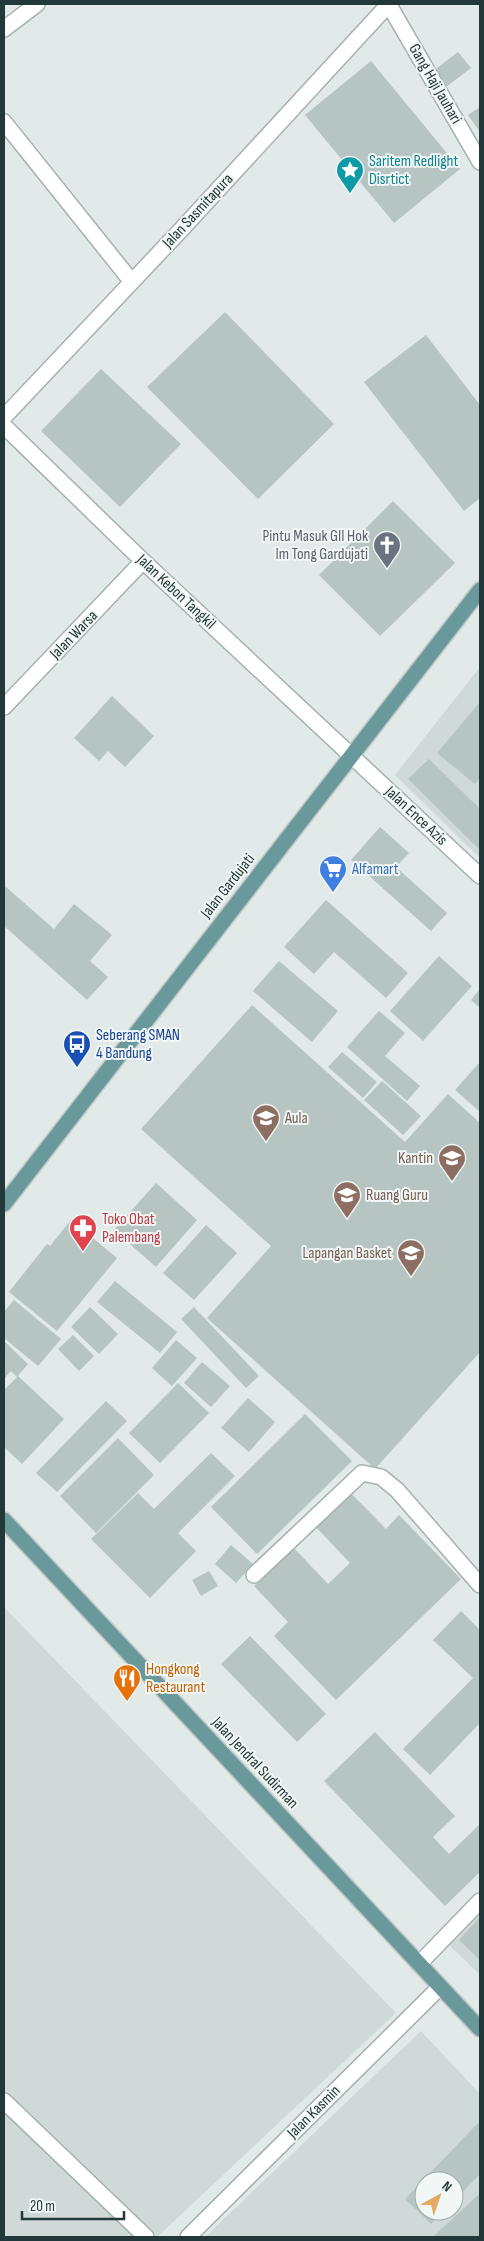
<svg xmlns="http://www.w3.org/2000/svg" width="484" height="2241" font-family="'Sofia Sans Condensed',sans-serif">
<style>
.built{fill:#cfd9d8;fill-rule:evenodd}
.building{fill:#b6c4c2}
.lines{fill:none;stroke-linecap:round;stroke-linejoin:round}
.service-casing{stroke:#a4b1b0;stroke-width:18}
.minor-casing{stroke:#a4b1b0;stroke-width:18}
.primary-casing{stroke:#c1c7c7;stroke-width:18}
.service{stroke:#fff;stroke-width:15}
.minor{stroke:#fff;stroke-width:15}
.primary{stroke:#69999b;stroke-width:15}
.labels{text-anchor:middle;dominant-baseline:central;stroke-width:4;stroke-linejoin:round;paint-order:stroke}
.street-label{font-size:16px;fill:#233838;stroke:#f1f7f5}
.culture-label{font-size:16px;fill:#0d838f;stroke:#f1f7f5;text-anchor:start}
.worship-label{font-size:16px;fill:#5b616d;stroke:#f1f7f5;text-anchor:end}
.shop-label{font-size:16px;fill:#366cbe;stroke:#f1f7f5;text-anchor:start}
.transit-label{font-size:16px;fill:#164399;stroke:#f1f7f5;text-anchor:start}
.education-label{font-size:16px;fill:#785e54;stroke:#f1f7f5;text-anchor:start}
.health-label{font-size:16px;fill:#be3a42;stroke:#f1f7f5;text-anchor:start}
.food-label{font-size:16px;fill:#c56008;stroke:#f1f7f5;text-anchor:start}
</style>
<rect width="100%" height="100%" fill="#e1eae8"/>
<path class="built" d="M480,667V858L395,775Z
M4,1607L396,2013L157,2237H4Z
M480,1897V1975L441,1937Z
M421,2031L480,2094V2237H205ZM424,2181H454V2211H424Z"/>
<path class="building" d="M458,52L471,68L446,87L433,71Z
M371,61L460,169L394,223L305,115Z
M480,107V132L468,115Z
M225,312L334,424L258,499L147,387Z
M426,335L480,405V498L464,511L364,382Z
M101,369L181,444L120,507L41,431Z
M393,501L455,563L380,636L319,575Z
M112,696L154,736L125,767L108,751L99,761L74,738Z
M480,702V777L475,784L437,753Z
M429,759L480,809V850L408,779Z
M380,827L409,853L396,867L447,913L431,931L351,860Z
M6,887L54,929L74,904L112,935L90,961L108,977L87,1000L4,926V889Z
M326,900L408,973L386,998L334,952L314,974L284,947Z
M439,956L472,986L423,1041L390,1011Z
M279,961L338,1011L312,1042L253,991Z
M480,989V1008L471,1000Z
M252,1005L405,1142L448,1094L480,1123V1352L375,1469L207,1318L271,1246L141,1129Z
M379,1011L405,1033L385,1056L420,1086L407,1101L347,1047Z
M342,1052L377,1082L363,1098L328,1067Z
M480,1062V1112L455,1090Z
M382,1081L421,1116L403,1135L364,1100Z
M156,1183L197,1220L156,1267L114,1230Z
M71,1220L117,1258L57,1331L9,1292L47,1244L50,1246Z
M206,1225L237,1253L194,1300L163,1273Z
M115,1281L177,1332L160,1353L97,1302Z
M14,1300L61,1339L38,1366L4,1338V1312Z
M90,1307L118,1334L99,1354L71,1327Z
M194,1307L259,1376L246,1388L181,1319Z
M73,1335L94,1356L79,1371L58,1349Z
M176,1340L197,1358L172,1386L152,1368Z
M4,1341L28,1364L17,1377L11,1371L4,1379Z
M202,1362L230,1386L211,1407L184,1383Z
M18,1376L64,1419L22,1464L4,1447V1390Z
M178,1383L209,1413L160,1463L129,1433Z
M248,1398L275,1422L249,1452L221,1428Z
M106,1401L127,1421L57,1492L36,1473Z
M305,1414L352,1461L257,1554L211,1507Z
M118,1438L154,1475L96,1533L60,1496Z
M211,1453L235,1476L178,1533L196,1551L150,1598L91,1539L138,1493L154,1509Z
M349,1491L386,1529L399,1515L461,1579L336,1700L274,1636L288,1622L254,1586L294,1548L328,1584L350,1563L314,1525Z
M231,1545L253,1564L236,1583L215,1564Z
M209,1571L218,1586L201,1596L192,1580Z
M461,1611L480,1630V1723L430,1775L403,1749L473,1678L433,1640Z
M250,1636L326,1714L297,1742L221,1664Z
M375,1732L455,1816L433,1837L449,1854L480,1824V1872L445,1906L324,1781Z
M480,1917V1960L459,1940Z
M480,2121V2174L454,2201V2181H424V2211H444L431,2224L405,2199Z
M480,2193V2237H433Z"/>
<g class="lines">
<g class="service-casing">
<path id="service" d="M254,1575L362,1473L381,1477L397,1490L480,1585"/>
</g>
<g class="minor-casing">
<path id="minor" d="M389,5L480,162
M4,29L37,4
M4,122L132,282
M4,417L179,232L389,4
M4,426L143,561L480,876
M4,707L143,561
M419,1964L480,1901
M4,2101L146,2237
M188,2237L440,1987"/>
</g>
<g class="primary-casing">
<path id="primary" d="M4,1204L480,590
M4,1520L480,2029"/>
</g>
<use href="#service" class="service"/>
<use href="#minor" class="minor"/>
<use href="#primary" class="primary"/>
</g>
<defs>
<g id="sight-pin" transform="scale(1.4375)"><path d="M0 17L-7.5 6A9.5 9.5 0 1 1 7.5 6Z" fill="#0f9aa8" stroke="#f1f7f5"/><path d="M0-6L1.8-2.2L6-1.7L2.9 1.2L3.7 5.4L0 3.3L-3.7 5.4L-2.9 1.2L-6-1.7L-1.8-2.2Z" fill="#fff"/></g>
<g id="church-pin" transform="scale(1.4375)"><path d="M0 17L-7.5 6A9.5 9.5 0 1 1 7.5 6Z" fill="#6b7280" stroke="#f1f7f5"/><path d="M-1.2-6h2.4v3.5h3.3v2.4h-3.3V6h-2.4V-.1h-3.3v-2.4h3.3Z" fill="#fff"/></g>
<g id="supermarket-pin" transform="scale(1.4375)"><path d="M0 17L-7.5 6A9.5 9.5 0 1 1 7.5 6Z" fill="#3f7fe0" stroke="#f1f7f5"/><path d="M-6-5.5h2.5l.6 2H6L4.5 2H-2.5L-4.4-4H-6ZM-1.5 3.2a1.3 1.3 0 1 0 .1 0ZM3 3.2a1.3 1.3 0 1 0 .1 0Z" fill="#fff"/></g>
<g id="bus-pin" transform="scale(1.4375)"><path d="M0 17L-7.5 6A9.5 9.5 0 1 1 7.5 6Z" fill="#1a4fb4" stroke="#f1f7f5"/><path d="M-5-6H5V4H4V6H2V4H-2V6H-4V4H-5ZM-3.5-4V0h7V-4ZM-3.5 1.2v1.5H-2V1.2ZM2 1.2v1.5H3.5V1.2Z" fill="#fff"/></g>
<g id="school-pin" transform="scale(1.4375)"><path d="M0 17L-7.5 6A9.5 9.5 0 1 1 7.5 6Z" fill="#8d6e63" stroke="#f1f7f5"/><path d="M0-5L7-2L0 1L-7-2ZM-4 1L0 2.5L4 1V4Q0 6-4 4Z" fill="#fff"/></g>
<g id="pharmacy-pin" transform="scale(1.4375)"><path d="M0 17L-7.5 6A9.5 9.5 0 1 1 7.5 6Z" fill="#e0444e" stroke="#f1f7f5"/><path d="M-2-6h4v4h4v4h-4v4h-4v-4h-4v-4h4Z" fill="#fff"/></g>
<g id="restaurant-pin" transform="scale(1.4375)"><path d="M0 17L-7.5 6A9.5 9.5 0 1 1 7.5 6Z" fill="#e8710a" stroke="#f1f7f5"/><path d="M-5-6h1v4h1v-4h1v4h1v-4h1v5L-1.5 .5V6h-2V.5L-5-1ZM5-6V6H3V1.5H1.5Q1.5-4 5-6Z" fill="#fff"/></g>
</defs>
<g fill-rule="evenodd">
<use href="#sight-pin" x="350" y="170"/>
<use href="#church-pin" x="387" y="545"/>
<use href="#supermarket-pin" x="333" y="869"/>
<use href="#bus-pin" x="77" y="1044"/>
<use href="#school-pin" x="266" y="1118"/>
<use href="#school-pin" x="452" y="1158"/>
<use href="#school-pin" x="347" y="1195"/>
<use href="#pharmacy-pin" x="83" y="1228"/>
<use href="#school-pin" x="411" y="1253"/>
<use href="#restaurant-pin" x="127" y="1678"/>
</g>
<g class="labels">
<g class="street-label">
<text transform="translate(435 84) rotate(60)">Gang Haji Jauhari</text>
<text transform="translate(198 211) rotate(-47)">Jalan Sasmitapura</text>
<text transform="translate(176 592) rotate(43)">Jalan Kebon Tangkil</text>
<text transform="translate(74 635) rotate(-46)">Jalan Warsa</text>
<text transform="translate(416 816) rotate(43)">Jalan Ence Azis</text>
<text transform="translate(228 886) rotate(-52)">Jalan Gardujati</text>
<text transform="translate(255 1763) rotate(47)">Jalan Jendral Sudirman</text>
<text transform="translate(314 2112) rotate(-45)">Jalan Kasmin</text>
</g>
<g class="culture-label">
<text x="369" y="161">Saritem Redlight<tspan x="369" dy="18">Disrtict</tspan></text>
</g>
<g class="worship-label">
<text x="368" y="536">Pintu Masuk GII Hok<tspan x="368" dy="18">Im Tong Gardujati</tspan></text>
</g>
<g class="shop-label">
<text x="352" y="869">Alfamart</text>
</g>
<g class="transit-label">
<text x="96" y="1035">Seberang SMAN<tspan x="96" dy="18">4 Bandung</tspan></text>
</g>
<g class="education-label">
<text x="285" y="1118">Aula</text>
<text x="433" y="1158" text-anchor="end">Kantin</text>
<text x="366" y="1195">Ruang Guru</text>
<text x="392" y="1253" text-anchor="end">Lapangan Basket</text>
</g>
<g class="health-label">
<text x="102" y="1219">Toko Obat<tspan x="102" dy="18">Palembang</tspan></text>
</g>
<g class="food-label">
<text x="146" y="1669">Hongkong<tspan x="146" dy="18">Restaurant</tspan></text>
</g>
</g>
<rect width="484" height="2241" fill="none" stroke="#233838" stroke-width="10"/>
<g transform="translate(439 2196) rotate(40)"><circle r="24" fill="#f1f7f5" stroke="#9faba9"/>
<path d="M0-4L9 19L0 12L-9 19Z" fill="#e4a964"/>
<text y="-8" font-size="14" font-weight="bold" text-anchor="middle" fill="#233838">N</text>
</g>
<path d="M22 2211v8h102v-8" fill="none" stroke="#233838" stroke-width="2.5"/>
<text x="30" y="2211" font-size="15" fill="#233838" stroke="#f1f7f5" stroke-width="4" paint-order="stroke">20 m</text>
</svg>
